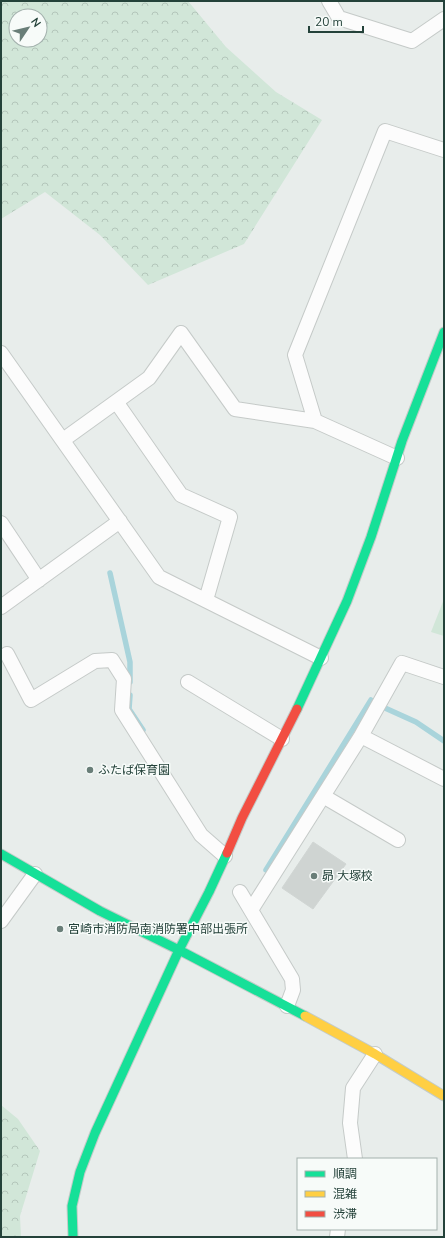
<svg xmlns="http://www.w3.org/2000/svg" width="445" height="1238" font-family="'Nunito Sans','Noto Sans JP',sans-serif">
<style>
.grass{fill:#d1e6d8}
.forest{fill:url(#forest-crowns);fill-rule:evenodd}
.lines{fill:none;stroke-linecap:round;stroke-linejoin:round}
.stream{stroke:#a9d4db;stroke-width:5.5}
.building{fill:#cfd4d2;stroke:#d1d6d4}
.street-casing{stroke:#c5cac8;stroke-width:16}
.fast-casing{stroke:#c3cbc8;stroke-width:11}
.slow-casing{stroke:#c3cbc8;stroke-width:11}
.jam-casing{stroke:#c3cbc8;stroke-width:11}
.street{stroke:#fcfcfc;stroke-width:14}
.fast{stroke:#16e098;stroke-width:9}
.slow{stroke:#ffcf43;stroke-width:9}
.jam{stroke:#f24e42;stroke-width:9}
.poi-dot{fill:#697e78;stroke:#f7fbf9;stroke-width:1.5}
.labels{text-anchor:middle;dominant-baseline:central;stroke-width:3;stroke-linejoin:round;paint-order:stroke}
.poi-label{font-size:12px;fill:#24423a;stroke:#f7fbf9;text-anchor:start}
</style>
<defs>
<pattern id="forest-crowns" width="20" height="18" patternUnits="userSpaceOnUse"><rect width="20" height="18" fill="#d1e6d8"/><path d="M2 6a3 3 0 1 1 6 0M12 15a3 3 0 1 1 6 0" fill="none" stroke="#b3c6ba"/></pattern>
</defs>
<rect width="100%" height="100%" fill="#e8edeb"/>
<path class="grass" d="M444,599V636L431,632Z"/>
<path class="forest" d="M1,1H188L226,47L276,92L322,120L244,244L148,285L100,235L45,192L1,219ZM16,16H40V40H16Z
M1,1105L18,1119L40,1151L20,1216L21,1237H1Z"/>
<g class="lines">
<path class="stream" d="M110,573L130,662V682
M130,695L129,709L143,730
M385,708L416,722L444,741
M266,870L371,700"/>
</g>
<path class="building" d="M313,842L346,864L313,909L282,888Z"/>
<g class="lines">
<g class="street-casing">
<path id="street" d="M329,1L339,18L412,41L444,19
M1,353L159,577L321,658
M117,403L181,495L230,517L206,600
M63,440L149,378L181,333L235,409L315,421
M397,458L315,421L295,355L385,131L444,150
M1,523L39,580
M1,607L120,521
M7,654L31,700L95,661L112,660L124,679L122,710L201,835L225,856
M188,682L282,739
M361,736L444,779
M323,796L398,840
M240,892L292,979L293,990L287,1006
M251,910L361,736L402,663L444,677
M1,921L35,874
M355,1159L350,1123L353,1088L375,1054
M337,1237L338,1229"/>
</g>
<g class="fast-casing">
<path id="fast" d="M297,709L347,601L371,537L402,441L444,332
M1,854L100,911L179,950L305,1016
M73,1237L72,1206L80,1172L95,1133L179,950L209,892L227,853"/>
</g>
<g class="slow-casing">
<path id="slow" d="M305,1016L375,1054L444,1096"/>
</g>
<g class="jam-casing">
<path id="jam" d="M227,853L242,818L297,709"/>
</g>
<use href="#street" class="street"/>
<use href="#fast" class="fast"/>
<use href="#slow" class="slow"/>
<use href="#jam" class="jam"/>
</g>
<g class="poi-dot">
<circle cx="90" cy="770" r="4"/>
<circle cx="314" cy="876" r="4"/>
<circle cx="60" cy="929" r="4"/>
</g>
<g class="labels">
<g class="poi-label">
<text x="98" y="770">ふたば保育園</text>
<text x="322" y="876">昴 大塚校</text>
<text x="68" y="929">宮崎市消防局南消防署中部出張所</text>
</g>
</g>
<rect width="445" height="1238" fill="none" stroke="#24423a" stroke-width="4"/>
<rect x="297" y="1158" width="140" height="72" fill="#f7fbf9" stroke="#a3b1ad"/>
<rect x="305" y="1171" width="20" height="6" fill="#16e098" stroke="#a3b1ad"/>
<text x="333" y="1178" font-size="12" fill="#24423a">順調</text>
<rect x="305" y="1191" width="20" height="6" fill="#ffcf43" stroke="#a3b1ad"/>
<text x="333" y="1198" font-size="12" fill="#24423a">混雑</text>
<rect x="305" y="1211" width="20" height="6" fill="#f24e42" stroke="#a3b1ad"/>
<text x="333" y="1218" font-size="12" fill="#24423a">渋滞</text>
<g transform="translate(28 28) rotate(55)"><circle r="19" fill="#f7fbf9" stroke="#a3b1ad"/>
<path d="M0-3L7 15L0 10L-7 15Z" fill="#697e78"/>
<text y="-6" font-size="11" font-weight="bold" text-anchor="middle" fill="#24423a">N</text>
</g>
<path d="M309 26v6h54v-6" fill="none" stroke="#24423a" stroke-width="2"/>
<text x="315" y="26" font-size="12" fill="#24423a" stroke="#f7fbf9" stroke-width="3" paint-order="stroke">20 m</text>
</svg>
